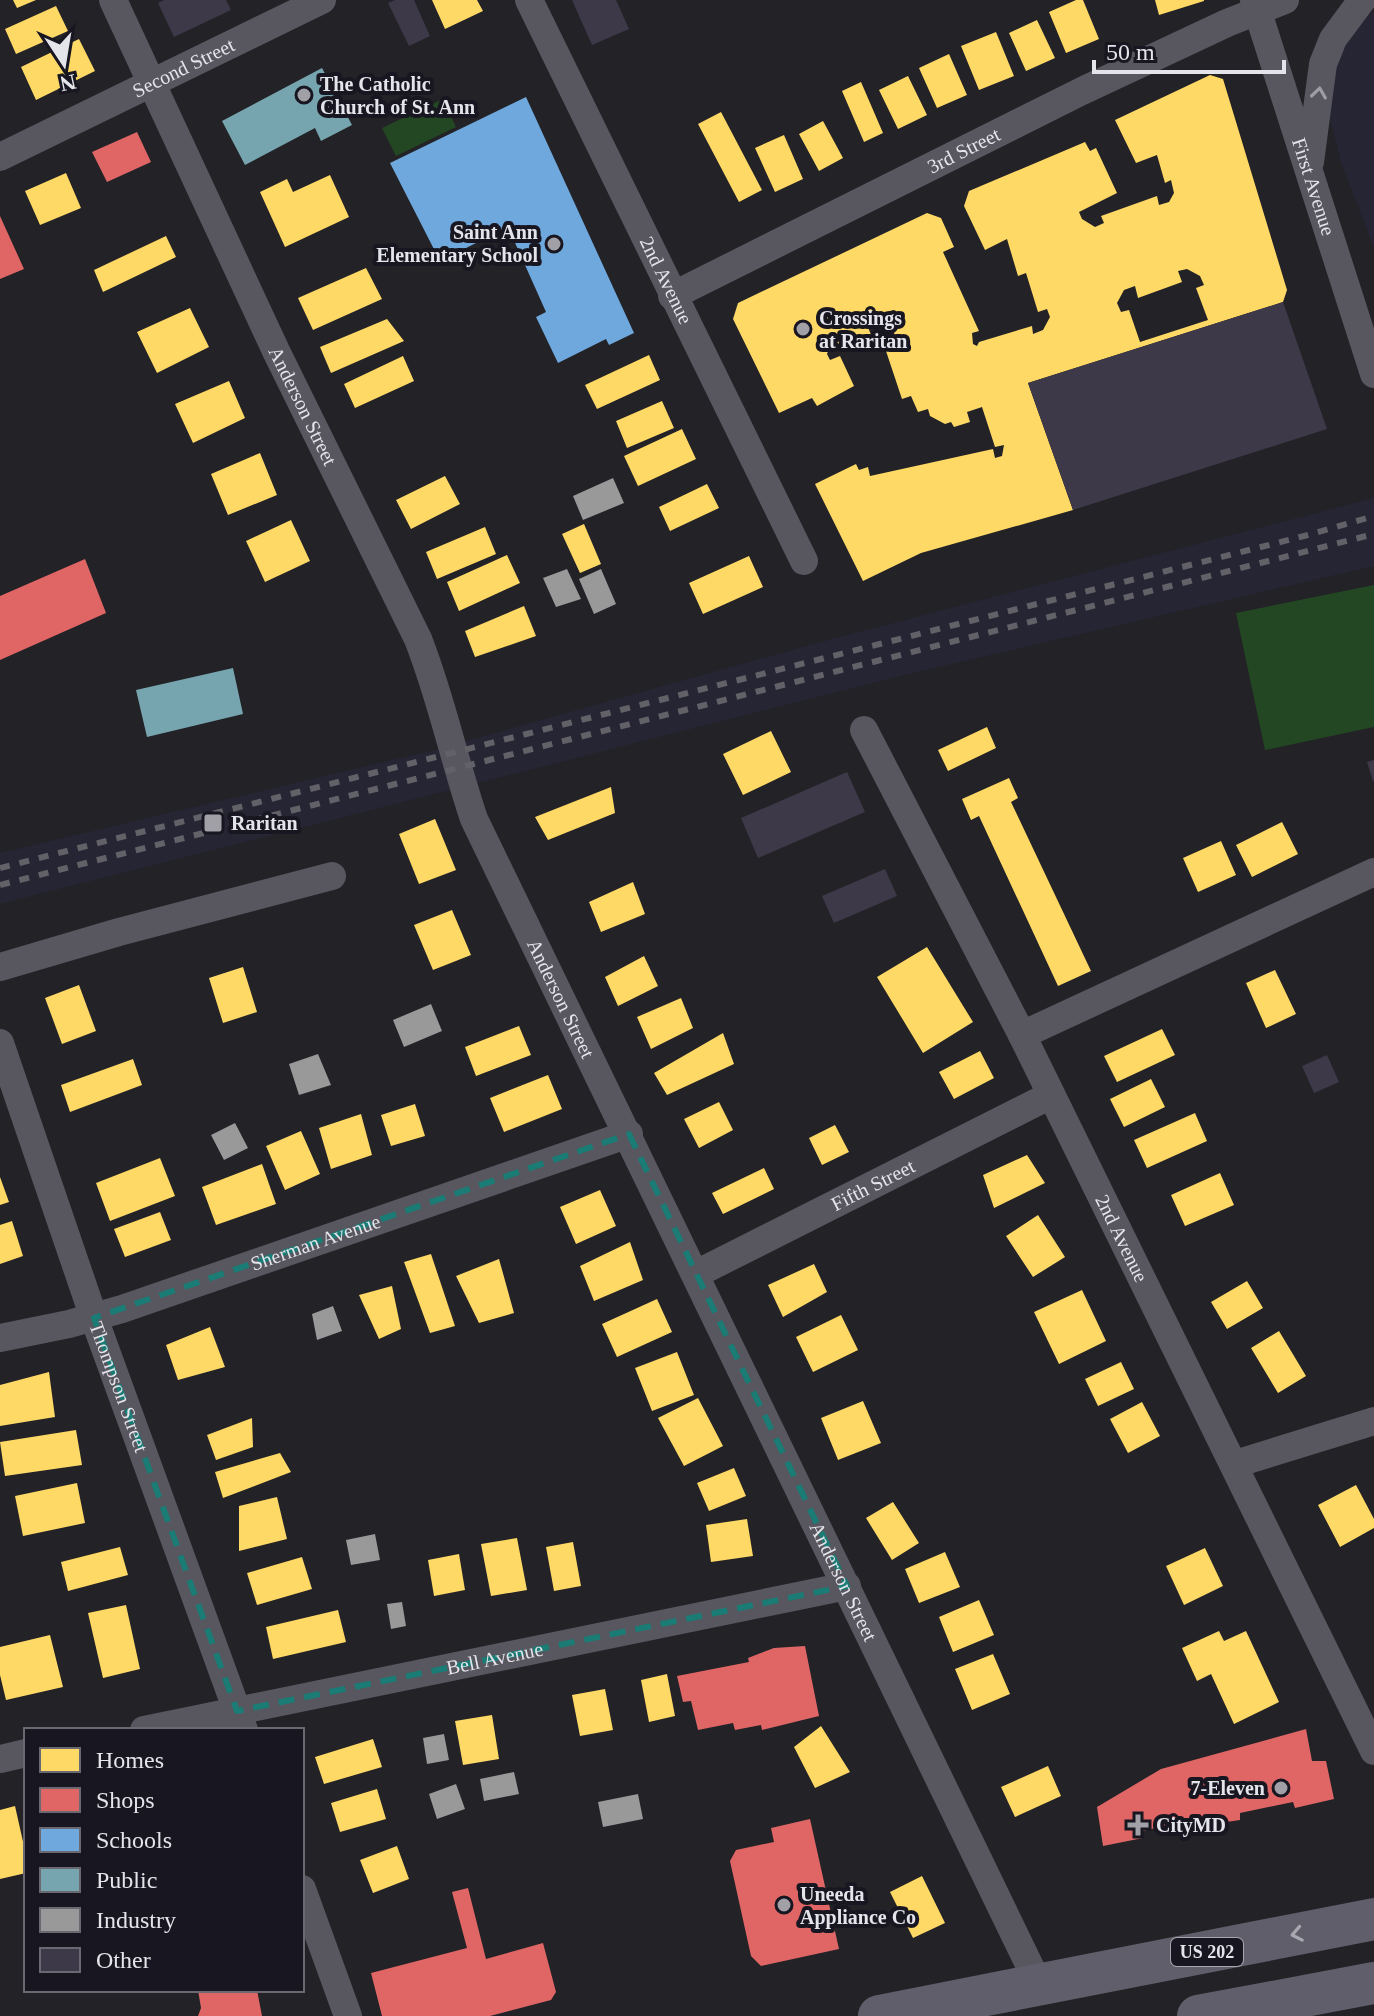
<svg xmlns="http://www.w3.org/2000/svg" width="1374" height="2016" font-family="'Times New Roman',serif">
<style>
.built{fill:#262533}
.green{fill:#244723}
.homes{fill:#ffd966;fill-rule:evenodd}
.shops{fill:#e06666}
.schools{fill:#6fa8dc}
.public{fill:#76a5af}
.industry{fill:#999}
.building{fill:#3d3948}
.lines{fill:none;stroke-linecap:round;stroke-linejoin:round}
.minor{stroke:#58565f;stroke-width:28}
.highway{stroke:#5f5e6a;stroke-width:42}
.rail{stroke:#626167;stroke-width:6;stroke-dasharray:10 10;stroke-linecap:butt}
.oneway{stroke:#9e9da5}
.oneway2{stroke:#a8a8b1}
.marked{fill:none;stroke:#1a7c74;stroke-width:6;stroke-dasharray:16 10;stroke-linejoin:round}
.poi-dot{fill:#a0a0a6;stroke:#181620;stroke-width:3}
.labels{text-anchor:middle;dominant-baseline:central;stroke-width:8;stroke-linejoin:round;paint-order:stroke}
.shield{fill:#181620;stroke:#a7a6ae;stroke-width:2}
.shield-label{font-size:18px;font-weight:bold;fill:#e4e4eb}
.street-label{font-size:20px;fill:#e4e4eb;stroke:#181620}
.poi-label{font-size:20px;font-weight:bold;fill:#e4e4eb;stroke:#181620;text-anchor:start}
</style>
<rect width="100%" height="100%" fill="#222227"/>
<path class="built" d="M1374,11V248L1341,162L1327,107L1333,65L1364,19Z
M1374,498V566L900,676L0,904V853L430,751L828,640Z"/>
<path class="green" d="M443,99L456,127L396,156L382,128Z
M1374,585V727L1265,750L1236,613Z"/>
<path class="homes" d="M13,0H36L17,8Z
M432,0H477L483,11L445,29Z
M1076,0H1083L1099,39L1066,53L1049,12Z
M1155,0H1204V1L1159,15Z
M56,6L68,31L16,54L5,29Z
M1037,20L1055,58L1026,71L1009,33Z
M996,32L1014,76L979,90L961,46Z
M79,39L95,71L36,100L21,67Z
M949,54L967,95L937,108L919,68Z
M1210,75L1223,79L1287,290L1283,302L1028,383L1073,510L921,553L863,581L815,484L856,464L859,470L868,467L870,476L993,449L995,458L1002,456L1004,445L995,447L982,407L967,412L970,422L954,427L951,422L945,424L930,416L928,409L918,412L911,396L902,399L883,342L896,337L891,327L877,322L868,327L871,335L840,350L836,343L830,346L827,354L830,360L840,356L854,386L817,406L812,398L779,413L733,319L738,303L927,213L941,218L954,247L943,252L979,331L972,333L973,344L977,346L979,342L1032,326L1033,334L1043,330L1050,317L1047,309L1038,312L1026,273L1018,276L1007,239L985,250L964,206L969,191L1085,142L1090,151L1096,148L1117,193L1079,212L1082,219L1095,227L1104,223L1101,216L1157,196L1159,205L1169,202L1174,193L1171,180L1165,183L1157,155L1136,163L1115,120ZM1187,269L1200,276L1204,285L1196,288L1208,320L1140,342L1129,310L1121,312L1117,303L1124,290L1135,286L1138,298L1182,282L1178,271Z
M908,76L927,115L898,129L879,90Z
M861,82L883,133L864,142L842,91Z
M721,112L762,190L739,202L698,124Z
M823,121L843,158L819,171L799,134Z
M784,135L803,179L775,192L755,148Z
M66,173L81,208L40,225L25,191Z
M330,175L349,217L285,247L260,192L287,179L293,192Z
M166,236L176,257L103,292L94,270Z
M366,268L382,299L313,330L298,298Z
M190,308L209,347L157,373L137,332Z
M387,319L404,341L331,373L320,347Z
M649,355L660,380L597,409L585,385Z
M403,356L414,381L355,408L344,384Z
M229,381L245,418L193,443L175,404Z
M662,401L674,428L627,448L616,421Z
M682,429L696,459L638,486L624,456Z
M260,453L277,495L228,515L211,474Z
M445,476L460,504L411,529L396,500Z
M707,484L719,508L670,531L659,507Z
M291,520L310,561L265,582L246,541Z
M584,524L601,564L580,573L562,534Z
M485,527L496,554L437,579L426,552Z
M507,555L520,583L459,611L447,582Z
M749,556L763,587L703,614L689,583Z
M524,606L536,636L475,657L465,631Z
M987,727L996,748L948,771L938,750Z
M771,731L791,772L743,795L723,754Z
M1009,778L1018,798L1011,802L1091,971L1058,986L979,816L971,820L962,799Z
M611,787L615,813L548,840L535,817Z
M435,819L456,870L419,884L399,834Z
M1282,822L1298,854L1252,877L1236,845Z
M1221,841L1236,875L1198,892L1183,858Z
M633,882L645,914L601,932L589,902Z
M452,910L471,955L433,970L414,925Z
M927,947L973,1022L923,1053L877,977Z
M644,956L658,986L618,1006L605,977Z
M243,967L257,1012L223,1023L209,978Z
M1275,970L1296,1014L1266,1028L1246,983Z
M79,985L96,1031L62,1044L45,998Z
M681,998L693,1028L651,1049L637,1017Z
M519,1026L531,1055L476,1076L465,1047Z
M1162,1029L1175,1055L1117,1082L1104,1056Z
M723,1033L734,1064L667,1095L654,1073Z
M980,1051L994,1078L954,1099L939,1072Z
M133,1059L142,1085L70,1112L61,1085Z
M548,1075L562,1109L504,1132L490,1098Z
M1151,1079L1165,1107L1124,1127L1110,1099Z
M719,1102L733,1130L699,1148L684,1119Z
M415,1104L425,1136L391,1146L381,1115Z
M1195,1113L1207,1141L1147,1168L1134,1140Z
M361,1114L372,1155L331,1169L319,1128Z
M835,1125L849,1152L822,1165L809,1138Z
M301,1131L320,1174L285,1190L266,1146Z
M1027,1155L1045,1183L994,1208L983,1175Z
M160,1158L175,1196L110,1221L96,1183Z
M262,1164L276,1204L216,1225L202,1187Z
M764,1168L774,1189L723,1214L712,1193Z
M1220,1173L1234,1205L1185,1226L1171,1195Z
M0,1177L9,1202L0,1205Z
M600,1190L616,1226L576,1244L560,1207Z
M160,1212L171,1240L125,1257L114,1229Z
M1038,1215L1065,1257L1033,1277L1006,1236Z
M12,1221L23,1256L0,1264V1225Z
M630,1242L643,1280L594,1301L580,1266Z
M431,1254L455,1326L430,1333L404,1262Z
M499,1259L514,1313L479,1323L456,1276Z
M814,1264L827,1292L783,1317L768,1285Z
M1247,1281L1263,1308L1227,1329L1211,1302Z
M392,1286L401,1329L379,1339L359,1295Z
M1082,1290L1106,1341L1059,1364L1034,1312Z
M657,1299L672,1332L617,1357L602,1324Z
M841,1315L858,1350L813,1372L796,1337Z
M210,1327L225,1367L178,1380L166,1345Z
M1279,1331L1306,1376L1278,1393L1251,1348Z
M677,1352L694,1395L652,1411L635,1368Z
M1121,1362L1134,1389L1098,1406L1085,1379Z
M49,1372L55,1417L0,1426V1385Z
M698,1398L723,1446L684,1466L658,1418Z
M863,1401L881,1443L838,1460L821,1418Z
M1142,1402L1160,1436L1128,1453L1110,1419Z
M252,1418L253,1447L216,1460L207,1435Z
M76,1430L82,1465L5,1476L0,1442Z
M280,1453L291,1472L223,1498L215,1472Z
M734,1468L746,1496L709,1511L697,1483Z
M77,1483L85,1523L23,1536L15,1496Z
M1356,1485L1374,1519V1528L1340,1547L1318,1505Z
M277,1497L287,1539L239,1551V1506Z
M893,1502L919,1543L892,1560L866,1518Z
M747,1519L753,1556L711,1562L706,1525Z
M517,1538L527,1590L491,1596L481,1544Z
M573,1542L581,1586L554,1591L546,1547Z
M120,1547L128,1575L68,1591L61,1562Z
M1205,1548L1223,1586L1184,1605L1166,1566Z
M945,1552L960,1587L919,1603L905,1569Z
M459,1554L465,1590L434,1596L428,1560Z
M302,1557L312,1589L257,1605L247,1573Z
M979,1600L994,1635L953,1652L939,1617Z
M126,1605L140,1669L103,1678L88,1613Z
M338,1610L346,1642L273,1659L266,1627Z
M1219,1631L1224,1641L1246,1631L1279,1702L1234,1724L1211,1674L1197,1681L1182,1648Z
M50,1635L63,1687L6,1700L0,1675V1647Z
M993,1654L1010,1694L972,1710L955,1669Z
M667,1674L675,1716L649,1722L641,1680Z
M605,1689L613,1730L580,1736L572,1695Z
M492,1715L499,1759L463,1765L455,1721Z
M821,1726L850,1772L815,1788L794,1747Z
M373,1739L382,1767L324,1784L315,1757Z
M1048,1766L1061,1796L1015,1817L1001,1787Z
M377,1789L386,1819L340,1832L331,1803Z
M15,1806L26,1855V1873L0,1879V1810Z
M397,1846L409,1879L373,1893L360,1860Z
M922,1876L945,1923L913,1938L890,1892Z"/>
<path class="shops" d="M137,132L151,162L107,182L92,152Z
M0,216L24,269L0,279Z
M85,559L106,613L0,660V596Z
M805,1646L819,1716L762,1730L761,1725L735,1730L733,1723L698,1730L691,1701L683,1702L677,1676L749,1662L748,1658L774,1648Z
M1306,1729L1312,1761H1326L1334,1799L1295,1808L1293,1802L1240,1813V1820L1199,1826L1198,1818L1143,1831V1838L1103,1846L1097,1807L1161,1769Z
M810,1819L839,1949L761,1966L751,1956L730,1861L736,1850L774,1842L771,1828Z
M468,1888L486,1959L543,1943L556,1992L551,2000L490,2016H382L371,1973L467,1948L452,1892Z
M198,1990H257L262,2016H198L201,2008Z"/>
<path class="schools" d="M526,97L634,333L609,345L606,339L558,363L536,317L546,312L508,227L440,261L390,163Z"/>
<path class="public" d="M322,68L352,125L321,141L315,128L245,165L222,121Z
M233,668L243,714L147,737L136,690Z"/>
<path class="industry" d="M613,478L624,503L583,520L573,496Z
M567,569L581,599L556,607L543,578Z
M601,569L616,604L594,614L579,579Z
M431,1004L442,1031L404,1047L393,1020Z
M318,1054L331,1085L299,1095L289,1064Z
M235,1123L248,1148L224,1160L211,1135Z
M333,1306L342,1331L317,1340L312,1314Z
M375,1534L380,1560L351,1565L346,1540Z
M402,1602L406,1626L391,1629L387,1604Z
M444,1734L449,1760L427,1764L423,1738Z
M514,1772L519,1794L484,1801L480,1779Z
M456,1784L465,1809L437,1819L429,1794Z
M638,1794L643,1819L603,1827L598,1802Z"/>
<path class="building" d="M164,0H226L231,10L174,37L158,3Z
M395,0H414L430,36L409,46L388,3Z
M572,0H616L629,29L592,45Z
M1283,302L1327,429L1073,510L1028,383Z
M1374,760V781H1373L1367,762Z
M847,772L865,812L758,858L741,818Z
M885,869L897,896L834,923L822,896Z
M1327,1055L1339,1082L1314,1093L1302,1066Z"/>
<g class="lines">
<g class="minor">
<path id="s1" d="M113,0L276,351L418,639C441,697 454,760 474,819L1039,1985"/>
<path id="s2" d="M529,0L804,561"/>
<path id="s3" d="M1254,0L1374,374"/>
<path id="s4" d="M0,157L322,0"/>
<path d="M1310,162L1323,64L1333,39L1362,0"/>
<path id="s5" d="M672,296L1082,91L1227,23L1285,0"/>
<path id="s6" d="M864,730L1022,1035L1374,1751"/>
<path d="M0,967L119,932L332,876"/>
<path d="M1022,1035L1374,872"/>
<path id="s7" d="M0,1043L94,1318L244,1730"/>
<path id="s8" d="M696,1274L1051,1095"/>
<path id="s9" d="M0,1338L69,1324L122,1309L629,1134"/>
<path d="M1235,1464L1374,1421"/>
<path id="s10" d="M144,1730L847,1586"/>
<path d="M0,1759L26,1753"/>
<path d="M302,1889L348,2016"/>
</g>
<path class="highway" d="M879,2016L1374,1919
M1198,2016L1374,1983"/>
<path class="rail" d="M0,868L1304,536L1374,516
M0,885L1374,534"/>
</g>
<defs><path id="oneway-chevron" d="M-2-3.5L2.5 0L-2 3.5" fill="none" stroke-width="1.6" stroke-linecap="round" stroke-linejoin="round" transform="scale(2)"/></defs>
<use class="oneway" href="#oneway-chevron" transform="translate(1319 93) rotate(-82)"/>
<use class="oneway2" href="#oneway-chevron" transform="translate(1297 1934) rotate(169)"/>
<path class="marked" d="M629,1134L847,1586L237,1711L94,1318Z"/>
<g class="poi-dot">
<circle cx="304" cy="95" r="8"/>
<circle cx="554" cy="244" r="8"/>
<circle cx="803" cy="329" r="8"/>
<rect x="203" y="813" width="20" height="20" rx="4"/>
<circle cx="1281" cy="1788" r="8"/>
<path d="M1134 1813h8v8h8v8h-8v8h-8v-8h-8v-8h8z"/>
<circle cx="784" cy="1905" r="8"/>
</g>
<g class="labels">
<rect class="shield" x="1171" y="1938" width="72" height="28" rx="6"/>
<g class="shield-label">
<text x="1207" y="1952">US 202</text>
</g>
<g class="street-label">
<text stroke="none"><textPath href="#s4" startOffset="204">Second Street</textPath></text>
<text stroke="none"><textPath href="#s5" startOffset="326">3rd Street</textPath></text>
<text stroke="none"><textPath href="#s3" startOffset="196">First Avenue</textPath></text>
<text stroke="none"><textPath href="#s2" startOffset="312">2nd Avenue</textPath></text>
<text stroke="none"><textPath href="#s1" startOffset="448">Anderson Street</textPath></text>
<text stroke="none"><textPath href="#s1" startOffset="1096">Anderson Street</textPath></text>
<text stroke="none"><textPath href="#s8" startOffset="198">Fifth Street</textPath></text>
<text stroke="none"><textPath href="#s6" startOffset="570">2nd Avenue</textPath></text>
<text stroke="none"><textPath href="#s9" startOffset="330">Sherman Avenue</textPath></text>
<text stroke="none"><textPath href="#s7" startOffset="364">Thompson Street</textPath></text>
<text stroke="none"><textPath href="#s1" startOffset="1744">Anderson Street</textPath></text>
<text stroke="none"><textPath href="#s10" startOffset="358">Bell Avenue</textPath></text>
</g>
<g class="poi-label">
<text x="320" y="84">The Catholic<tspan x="320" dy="23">Church of St. Ann</tspan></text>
<text x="538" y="232" text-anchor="end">Saint Ann<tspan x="538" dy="23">Elementary School</tspan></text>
<text x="819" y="318">Crossings<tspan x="819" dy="23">at Raritan</tspan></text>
<text x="231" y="823">Raritan</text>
<text x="1265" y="1788" text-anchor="end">7-Eleven</text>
<text x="1156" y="1825">CityMD</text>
<text x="800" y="1894">Uneeda<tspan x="800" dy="23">Appliance Co</tspan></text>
</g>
</g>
<rect x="24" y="1728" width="280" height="264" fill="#181620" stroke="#6a6871" stroke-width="2"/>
<rect x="40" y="1748" width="40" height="24" fill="#ffd966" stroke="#6a6871" stroke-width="2"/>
<text x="96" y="1768" font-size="24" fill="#e4e4eb">Homes</text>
<rect x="40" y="1788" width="40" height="24" fill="#e06666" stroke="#6a6871" stroke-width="2"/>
<text x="96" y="1808" font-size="24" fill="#e4e4eb">Shops</text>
<rect x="40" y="1828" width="40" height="24" fill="#6fa8dc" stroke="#6a6871" stroke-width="2"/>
<text x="96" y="1848" font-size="24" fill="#e4e4eb">Schools</text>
<rect x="40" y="1868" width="40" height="24" fill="#76a5af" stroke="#6a6871" stroke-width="2"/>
<text x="96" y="1888" font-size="24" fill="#e4e4eb">Public</text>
<rect x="40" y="1908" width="40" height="24" fill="#999999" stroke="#6a6871" stroke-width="2"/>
<text x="96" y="1928" font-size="24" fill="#e4e4eb">Industry</text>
<rect x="40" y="1948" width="40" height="24" fill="#3d3948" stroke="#6a6871" stroke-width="2"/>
<text x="96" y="1968" font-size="24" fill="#e4e4eb">Other</text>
<g transform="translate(64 64) rotate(168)" stroke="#181620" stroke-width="6" paint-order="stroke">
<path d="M0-6L14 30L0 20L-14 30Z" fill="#e4e4eb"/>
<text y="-12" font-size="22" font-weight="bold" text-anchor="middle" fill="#e4e4eb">N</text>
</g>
<path d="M1094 60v12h190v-12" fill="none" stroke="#e4e4eb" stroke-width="4"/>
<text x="1106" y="60" font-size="24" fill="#e4e4eb" stroke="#181620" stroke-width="6" paint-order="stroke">50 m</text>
</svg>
